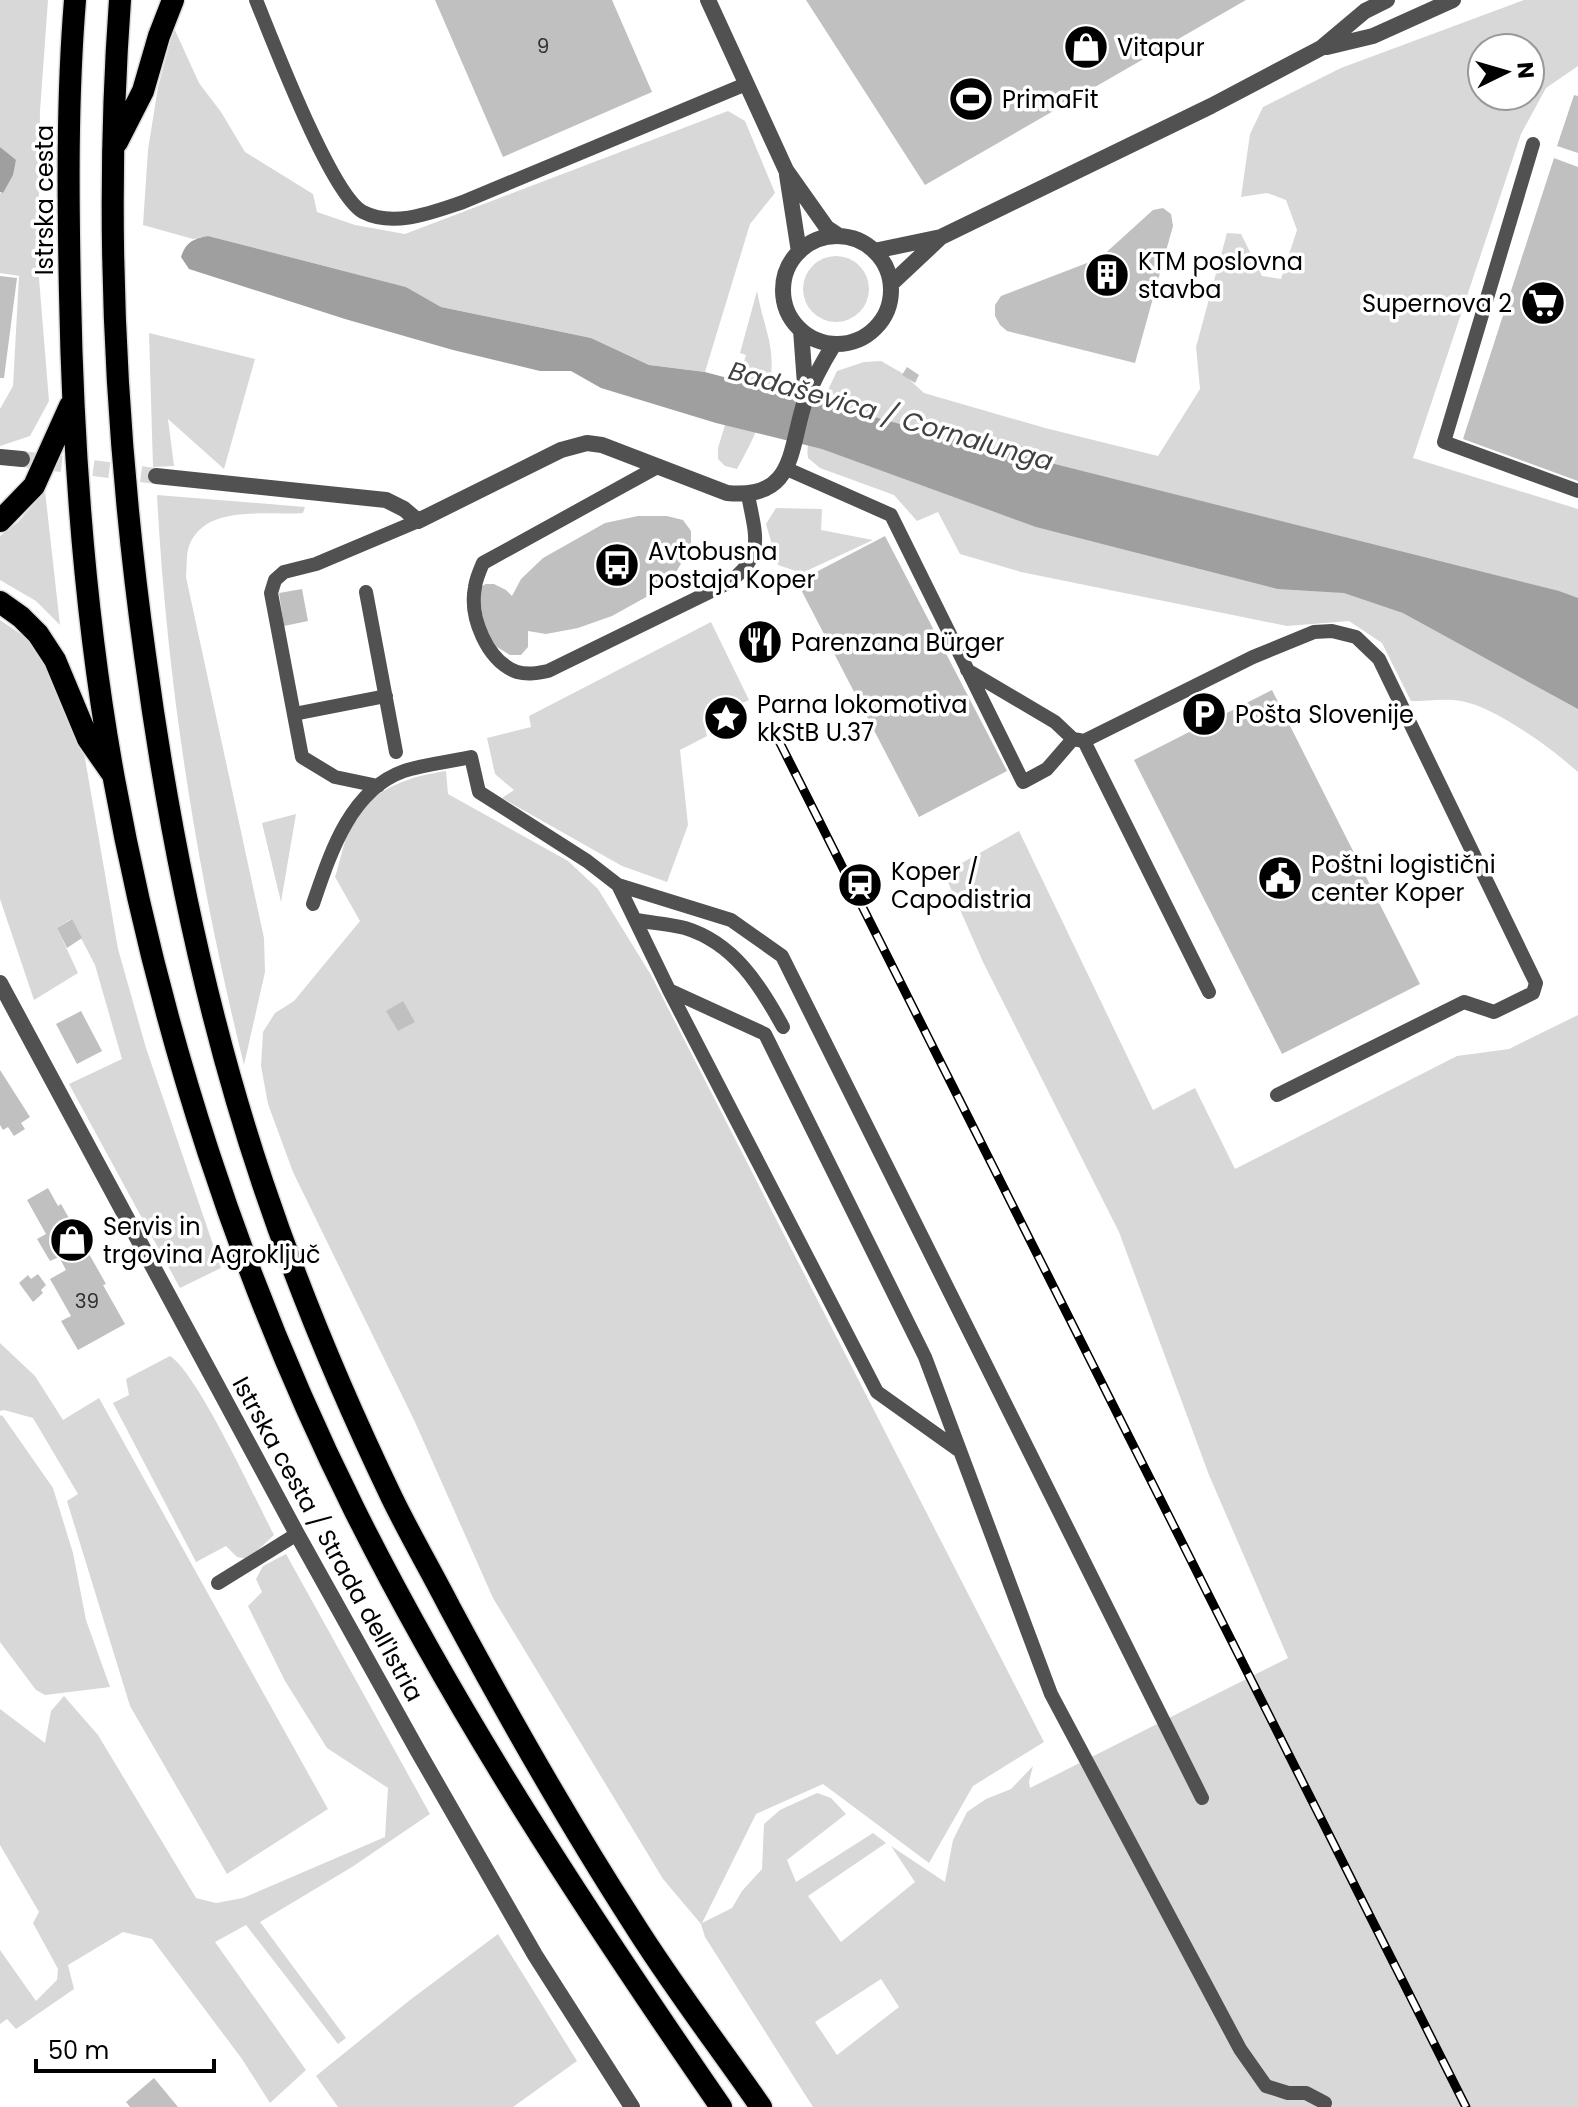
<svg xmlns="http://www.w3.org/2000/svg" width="1578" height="2107" font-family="Poppins,sans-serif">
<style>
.green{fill:#d8d8d8;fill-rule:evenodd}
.water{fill:#9f9f9f}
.building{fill:#c0c0c0}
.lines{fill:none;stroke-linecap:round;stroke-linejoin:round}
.minor-tunnel{stroke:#d9d9d9;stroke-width:16;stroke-dasharray:16 8;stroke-linecap:butt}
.trunk-casing{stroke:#dbdbdb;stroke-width:25}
.service{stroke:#515151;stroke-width:14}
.minor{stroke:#515151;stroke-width:16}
.tertiary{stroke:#515151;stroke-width:16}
.trunk{stroke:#000;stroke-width:22}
.rail-casing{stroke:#000;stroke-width:9}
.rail{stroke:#fff;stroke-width:6;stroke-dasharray:18;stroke-linecap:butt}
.labels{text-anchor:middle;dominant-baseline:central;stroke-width:7;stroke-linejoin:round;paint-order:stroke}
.number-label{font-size:20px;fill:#303030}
.poi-label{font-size:24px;fill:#000;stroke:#fff;text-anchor:start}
.street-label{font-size:24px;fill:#000;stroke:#fff}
.water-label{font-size:26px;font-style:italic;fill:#404040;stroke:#fff}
</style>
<rect width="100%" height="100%" fill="#fff"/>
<path class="green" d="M0,0H48L40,111L38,266L49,401L30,436L0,446V409L13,386L19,276L0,273V193H3L16,161L0,147Z
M1524,0H1578V66L1546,88L1521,134L1413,458L1578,509V772C1552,749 1496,707 1461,701C1446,698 1427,701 1411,701L1382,643L1349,621L1287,626L1021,572L960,554L938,512L917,521L894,495L820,468L808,458C804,435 827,393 837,371L864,362L881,361L902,373L924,393L1045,428L1158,456L1200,389L1196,347L1227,233L1241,234L1262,276L1281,279L1297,230L1286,200L1267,193L1241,197L1250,134L1263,107L1341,68ZM1482,48H1530V96H1482Z
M174,28L199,83L221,112L245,152L313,194L317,212L355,225L405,234L728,111L745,121L775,193L750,224L705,372L649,365L591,338L441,307L406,287L208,236L193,239L143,225L148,150L158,87Z
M803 289a33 33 0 1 1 66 0a33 33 0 1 1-66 0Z
M757,291C760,308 765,323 769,340C779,385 759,430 737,469L725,466L718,459V448L746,355L740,353Z
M149,333L255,359L224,469L168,419L174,466L153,467Z
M45,491L60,625L36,601L0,580V536L18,522Z
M157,495L305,507L303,513C268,516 205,503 189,546C186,555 187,567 186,577L264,938L265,972L244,1065C198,879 167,687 157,495Z
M776,508L822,509L821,530L873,540L802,573L778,565L766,524Z
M0,620L28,639L52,673L83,747L118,949L146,1048L221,1268L180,1288L69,1084L122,1059L95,965L71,919L57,928L78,973L34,1000L0,899Z
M711,622L749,700L703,720L707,736L680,750L688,825L667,882L622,866L502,798L514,790L495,774L487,738L531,727L529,716Z
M446,771L448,794L568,861L598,889L651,975L1044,1742L973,1786L929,1863L823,1784L756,1814L702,1923L732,1908L742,1891L762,1869L764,1824L780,1810L817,1793L831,1798L846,1814L787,1860L796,1882L873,1833L886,1843L808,1896L841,1942L915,1882L891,1846L945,1882L953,1840L967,1812L986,1799L1011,1789L1033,1766L1029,1782L1030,1788L1288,1658L1209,1475L1119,1232L983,962L944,873L1019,831L1153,1110L1195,1088L1235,1169L1457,1056L1509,1049L1578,1015V2107H813L705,1937L701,1924L663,1879L493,1598L415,1422L293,1172L268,1104L261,1066L263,1032L275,1013L294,1001L360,921L335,877C341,859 345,833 355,818C376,787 412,776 446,771ZM881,1979L899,2007L837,2055L815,2022Z
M296,814L281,902L262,823Z
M0,1343L35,1376L63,1420L99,1398L328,1809L227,1874L130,1706L67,1501L78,1494L33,1418L4,1410L0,1411Z
M170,1356C198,1374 255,1499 274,1535L248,1559L237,1557L226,1546L196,1562L113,1403L129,1395L126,1379Z
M2,1415L53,1488L73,1553L86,1620L110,1687L45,1695L36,1690L0,1642V1416Z
M286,1554L430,1814L352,1867L260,1922L346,2038L338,2044L246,1925L215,1942L306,2070L270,2103L242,2059L152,1939L123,1932L68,1965L74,1989L16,2029L7,2019L0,2024V1950L36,2001L57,1980L58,1969L33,1923L39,1912L0,1845V1709L45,1743L51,1711L64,1696L98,1735L196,1898L216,1903L243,1898L385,1837L388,1788L327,1748L285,1681L248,1606L262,1592L256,1579L263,1566Z
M498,1934L577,2061L513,2107H338L316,2076L410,2000Z"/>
<path class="water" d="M0,147L16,160L13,175L3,193L0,192Z
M208,236L406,287L441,307L591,338L649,365L705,372L975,444L1559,591L1578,598V709L1403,613L1344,593L1278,589L1036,527L822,449L716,423L601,388L571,371H540L453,350L345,319L189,269L181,257C186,242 193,239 208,236Z"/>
<path class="building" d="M435,0H612L652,92L503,157Z
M806,0H1246L925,185Z
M1574,95L1578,96V153L1557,146Z
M1554,158L1578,167V481L1463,439Z
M1163,208L1171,214L1173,226L1135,363L1007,331L1000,325L995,316V305L1001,296L1100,258L1153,210Z
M0,276L17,278L4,378H0Z
M907,367L919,375L915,383L902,375Z
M638,516H667L683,520L691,531V547L676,572L648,596L612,616L578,628L546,634L528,631V647L521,655H510L497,647L485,631L478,588L486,584H494L506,590L512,596L521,579L543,558L605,523Z
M885,536L1007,771L919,817L797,582Z
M302,589L308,621L284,626L279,593Z
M1272,690L1420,984L1282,1054L1134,760Z
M72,919L82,938L67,948L57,928Z
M403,1001L415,1022L398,1031L386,1011Z
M81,1011L102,1051L77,1064L56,1024Z
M0,1070L30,1117L21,1123L25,1129L14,1136L8,1127L3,1130L0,1125Z
M48,1188L58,1206L61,1204L106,1284L103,1285L125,1324L78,1350L61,1321L71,1316L50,1279L66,1270L59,1257L50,1261L37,1239L46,1234L27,1200Z
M38,1274L46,1285L41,1290L43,1293L33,1302L19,1283L28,1275L31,1279Z
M154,2078L178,2107H130L126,2102Z"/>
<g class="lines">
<path class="minor-tunnel" d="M22,459L156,476"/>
<g class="trunk-casing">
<path id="trunk" d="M75,0C67,98 68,196 70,294C73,456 85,620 114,779C160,1031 240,1280 354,1509C459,1719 588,1914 721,2107
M120,0C104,219 115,438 145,655C169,834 205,1012 263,1184C299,1291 343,1396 392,1498C410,1535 431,1571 450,1608C507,1714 567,1820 632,1921C672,1985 718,2045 761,2107
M117,142L143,91L159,36L173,0
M0,521L34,486L70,406
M0,602L21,617L38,634L55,660L88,739L111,772"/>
</g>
<path class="service" d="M256,0C272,39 331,195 363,212C394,228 433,212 463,202L746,84
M1533,144L1444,442L1578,491
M659,466L483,563C480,570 476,579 475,587C469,617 487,661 517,672C528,675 538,673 548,671L728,583C765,556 756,537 748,495
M787,469L891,515L1023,782L1047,769L1073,739
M366,592L396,752
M967,670L1055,722L1073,739L1084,741L1253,657L1314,632L1332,631L1356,637L1379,659L1536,983L1533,993L1494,1012L1464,1002L1277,1095
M294,714L386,696
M1084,741L1209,992
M378,786L335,777L302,757L271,593L275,580L284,572L316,564L418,521
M618,885L669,990L765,1034L925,1357L1051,1694L1240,2049L1266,2086L1288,2093H1306L1325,2103
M313,904C330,854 350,790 404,771C425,764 449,762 471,757L479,792L587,861L618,885L731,920L782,956L1202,1798
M636,920C652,923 670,924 685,928C734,943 760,985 783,1027
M669,990L877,1392L957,1449
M218,1583L297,1534"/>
<path class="minor" d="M708,0L786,170L827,228L839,236
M1327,47L1373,36L1453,0
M787,175L799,252
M783 290a54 54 0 1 1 108 0a54 54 0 1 1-108 0Z
M874,251L941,237L1211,106L1321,48L1365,11L1387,0
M891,284L941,237
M801,330L806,398
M0,457L22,459
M156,476L386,500L404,509L418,521L561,450L587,443L602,445L727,493C796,500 789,449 805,401C812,382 823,362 834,344"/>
<path class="tertiary" d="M0,983L297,1534L419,1753L535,1955L632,2107"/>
<use href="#trunk" class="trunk"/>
<g class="rail-casing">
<path id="rail" d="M779,741L1466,2107"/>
</g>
<use href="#rail" class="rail"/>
</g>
<defs>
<g id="shop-disc" transform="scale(2.3)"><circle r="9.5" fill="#000" stroke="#fff"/><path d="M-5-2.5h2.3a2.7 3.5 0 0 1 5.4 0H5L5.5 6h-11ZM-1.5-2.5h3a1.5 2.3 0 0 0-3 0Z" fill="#fff"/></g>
<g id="stadium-disc" transform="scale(2.3)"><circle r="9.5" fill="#000" stroke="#fff"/><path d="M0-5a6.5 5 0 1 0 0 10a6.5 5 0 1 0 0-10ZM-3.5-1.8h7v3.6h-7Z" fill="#fff"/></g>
<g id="building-disc" transform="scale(2.3)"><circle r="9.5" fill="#000" stroke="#fff"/><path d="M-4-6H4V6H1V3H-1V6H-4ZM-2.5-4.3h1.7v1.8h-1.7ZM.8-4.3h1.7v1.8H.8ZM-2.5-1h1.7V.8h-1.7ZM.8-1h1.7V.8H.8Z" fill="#fff"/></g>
<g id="supermarket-disc" transform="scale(2.3)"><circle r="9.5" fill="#000" stroke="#fff"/><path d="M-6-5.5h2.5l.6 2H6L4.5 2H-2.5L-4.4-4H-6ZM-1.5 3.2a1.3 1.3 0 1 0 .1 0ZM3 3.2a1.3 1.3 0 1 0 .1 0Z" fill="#fff"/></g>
<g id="bus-disc" transform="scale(2.3)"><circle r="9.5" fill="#000" stroke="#fff"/><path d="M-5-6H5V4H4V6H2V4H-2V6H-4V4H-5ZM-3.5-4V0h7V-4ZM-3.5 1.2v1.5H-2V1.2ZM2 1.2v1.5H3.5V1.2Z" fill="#fff"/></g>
<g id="restaurant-disc" transform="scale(2.3)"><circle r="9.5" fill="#000" stroke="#fff"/><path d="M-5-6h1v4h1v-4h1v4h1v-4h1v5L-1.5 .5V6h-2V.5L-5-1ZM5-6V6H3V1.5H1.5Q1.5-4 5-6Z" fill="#fff"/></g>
<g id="parking-disc" transform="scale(2.3)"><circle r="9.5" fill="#000" stroke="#fff"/><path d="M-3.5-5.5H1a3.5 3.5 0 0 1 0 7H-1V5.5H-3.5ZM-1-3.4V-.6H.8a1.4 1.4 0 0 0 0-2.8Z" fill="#fff"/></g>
<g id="sight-disc" transform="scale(2.3)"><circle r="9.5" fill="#000" stroke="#fff"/><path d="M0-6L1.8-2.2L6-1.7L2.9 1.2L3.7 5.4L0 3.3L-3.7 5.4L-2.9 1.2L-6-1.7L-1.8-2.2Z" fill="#fff"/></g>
<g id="civic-disc" transform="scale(2.3)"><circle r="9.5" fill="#000" stroke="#fff"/><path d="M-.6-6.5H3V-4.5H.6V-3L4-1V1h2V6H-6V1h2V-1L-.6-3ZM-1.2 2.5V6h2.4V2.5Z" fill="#fff"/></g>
<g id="station-disc" transform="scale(2.3)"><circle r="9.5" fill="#000" stroke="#fff"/><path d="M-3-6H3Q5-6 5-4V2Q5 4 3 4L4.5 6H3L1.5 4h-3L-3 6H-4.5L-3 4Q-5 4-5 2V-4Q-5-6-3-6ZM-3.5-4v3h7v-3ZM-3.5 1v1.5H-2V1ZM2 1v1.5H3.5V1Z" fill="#fff"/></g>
</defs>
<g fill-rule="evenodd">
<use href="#shop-disc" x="1086" y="47"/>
<use href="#stadium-disc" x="971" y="99"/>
<use href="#building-disc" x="1107" y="275"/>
<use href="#supermarket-disc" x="1543" y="303"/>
<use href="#bus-disc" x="617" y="565"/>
<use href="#restaurant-disc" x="760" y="642"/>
<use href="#parking-disc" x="1204" y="714"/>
<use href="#sight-disc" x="726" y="718"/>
<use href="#civic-disc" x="1280" y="878"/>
<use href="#station-disc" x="860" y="885"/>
<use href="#shop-disc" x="72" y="1240"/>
</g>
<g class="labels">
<g class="number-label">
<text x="543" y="46">9</text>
<text x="87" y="1301">39</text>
</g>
<g class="poi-label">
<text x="1117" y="47">Vitapur</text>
<text x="1002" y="99">PrimaFit</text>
<text x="1138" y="261">KTM poslovna<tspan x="1138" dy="28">stavba</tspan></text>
<text x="1512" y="303" text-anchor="end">Supernova 2</text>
<text x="648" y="551">Avtobusna<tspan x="648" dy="28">postaja Koper</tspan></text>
<text x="791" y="642">Parenzana Bürger</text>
<text x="757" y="704">Parna lokomotiva<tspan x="757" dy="28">kkStB U.37</tspan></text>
<text x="1235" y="714">Pošta Slovenije</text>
<text x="1311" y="864">Poštni logistični<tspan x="1311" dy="28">center Koper</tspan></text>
<text x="891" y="871">Koper /<tspan x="891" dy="28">Capodistria</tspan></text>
<text x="103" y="1226">Servis in<tspan x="103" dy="28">trgovina Agroključ</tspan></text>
</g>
<g class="street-label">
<text transform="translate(44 200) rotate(-90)">Istrska cesta</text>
<text transform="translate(328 1539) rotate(61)">Istrska cesta / Strada dell'Istria</text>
</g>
<g class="water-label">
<text transform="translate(891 416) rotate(16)">Badaševica / Cornalunga</text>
</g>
</g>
<g transform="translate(1506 72) rotate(85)"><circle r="38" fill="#ffffff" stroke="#999999" stroke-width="2"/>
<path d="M0-6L14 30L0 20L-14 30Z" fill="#000000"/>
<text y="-12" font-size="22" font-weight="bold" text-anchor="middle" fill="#000000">N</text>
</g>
<path d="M36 2059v12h178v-12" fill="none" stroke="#000000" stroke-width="4"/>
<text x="48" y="2059" font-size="24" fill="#000000" stroke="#ffffff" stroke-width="6" paint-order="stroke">50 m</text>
</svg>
